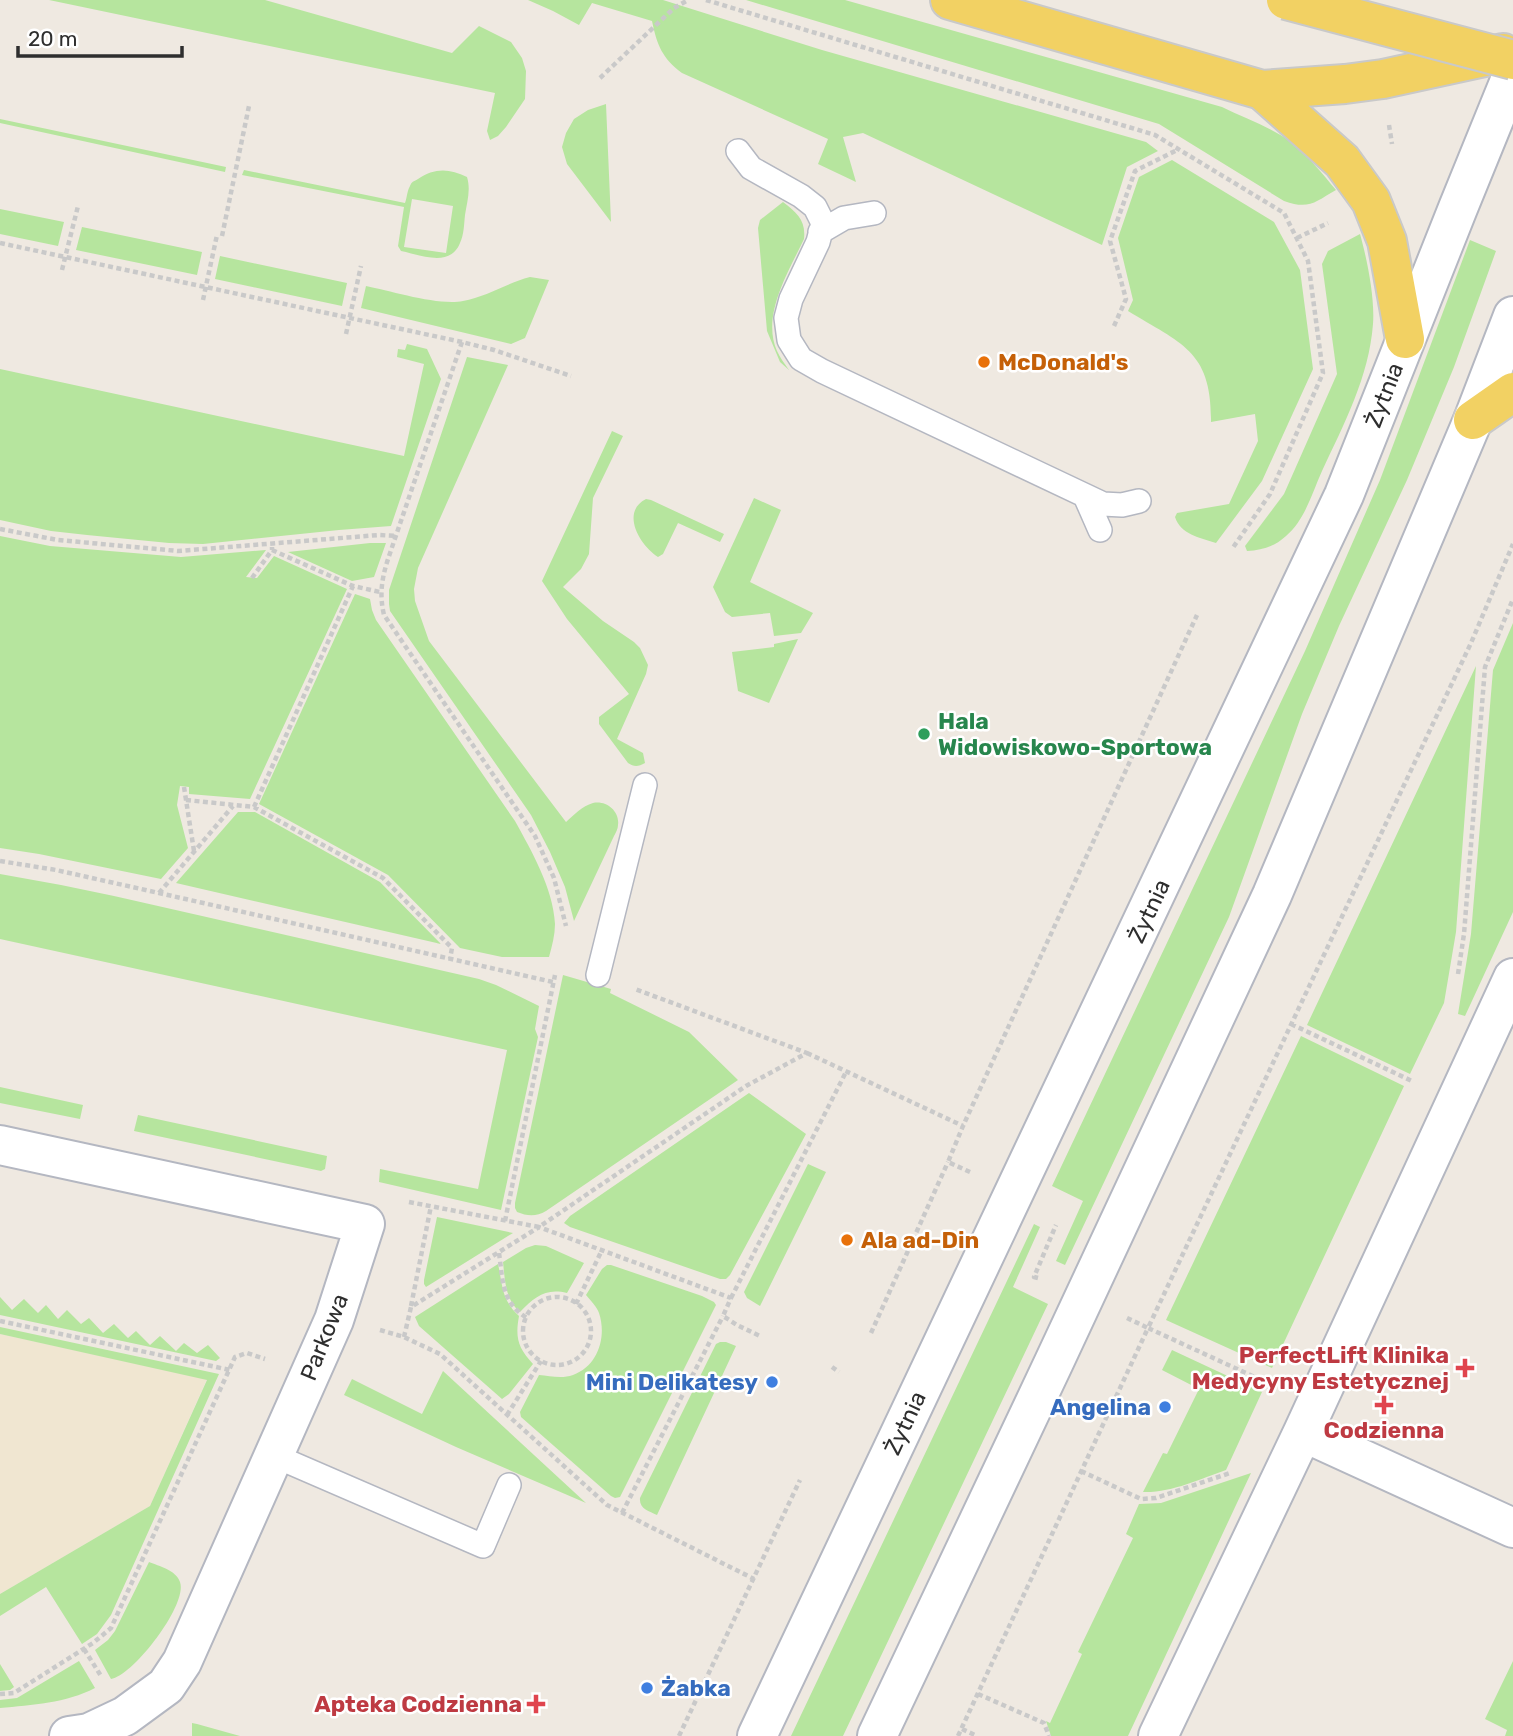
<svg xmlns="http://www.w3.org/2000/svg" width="1513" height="1736" font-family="Rubik,sans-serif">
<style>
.education{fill:#f0e6d1}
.green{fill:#b6e59e;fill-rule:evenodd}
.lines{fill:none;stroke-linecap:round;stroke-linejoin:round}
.service-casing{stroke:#b4b7c1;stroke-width:26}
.minor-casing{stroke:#b4b7c1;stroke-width:42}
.tertiary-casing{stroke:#b4b7c1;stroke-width:42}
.primary-casing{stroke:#c9c9c9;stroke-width:42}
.path{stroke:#c9c9c9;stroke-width:4.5;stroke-dasharray:5 3.5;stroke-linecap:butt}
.service{stroke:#fff;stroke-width:23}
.minor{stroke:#fff;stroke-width:38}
.tertiary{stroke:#fff;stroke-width:38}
.primary{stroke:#f2d163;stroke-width:38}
.primary-bridge-casing{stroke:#c9c9c9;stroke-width:42;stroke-linecap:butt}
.primary-bridge{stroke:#f2d163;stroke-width:38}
.food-dot{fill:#e8710a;stroke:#fff;stroke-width:2.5}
.leisure-dot{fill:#2e9e5b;stroke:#fff;stroke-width:2.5}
.health-dot{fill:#e0444e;stroke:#fff;stroke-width:2.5}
.shop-dot{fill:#3f7fe0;stroke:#fff;stroke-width:2.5}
.labels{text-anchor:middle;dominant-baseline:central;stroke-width:5;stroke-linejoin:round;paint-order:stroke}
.food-label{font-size:23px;font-weight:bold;fill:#c56008;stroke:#fff;text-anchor:start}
.street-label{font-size:23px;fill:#2e2e2e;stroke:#fff}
.leisure-label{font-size:23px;font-weight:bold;fill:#27864d;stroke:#fff;text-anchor:start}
.health-label{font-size:23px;font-weight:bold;fill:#be3a42;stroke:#fff;text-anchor:end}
.shop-label{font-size:23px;font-weight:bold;fill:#366cbe;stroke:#fff;text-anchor:end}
</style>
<rect width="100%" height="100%" fill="#efe9e1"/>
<path class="education" d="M0,1334L207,1379L150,1506L0,1594Z"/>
<path class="green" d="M49,0H265L452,53L479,26L511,42L522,58L526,71L525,99L506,127L498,136L490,140L487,131L495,93Z
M528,0H663L822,50L1146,142L1158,151L1127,167L1102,245L863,133L843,137L856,182L818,164L828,139L682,73C662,58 657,45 652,21L592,3L579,25L553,11Z
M746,0H845L1222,107C1244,118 1271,127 1291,142C1308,156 1322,173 1336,190C1315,202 1309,210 1284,201L1159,124Z
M606,104L611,222L567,164L562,147L566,133L574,119L588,110Z
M0,119L226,167L225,172L0,123Z
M1172,160L1274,222L1300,270L1313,369L1262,481L1216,543C1199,537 1181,535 1175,517L1177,513L1229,504L1258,441L1255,414L1211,422C1212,351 1182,344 1128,311L1133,300L1118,238L1139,177Z
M244,170L405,203C407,198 407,191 410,186C412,181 413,182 418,179C434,168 449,168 467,177C471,190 467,202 465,215C464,224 464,235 460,243C450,268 421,255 401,251L398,246L404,207L242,175ZM412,199L453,206L446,253L404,247Z
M783,202C797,213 806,220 804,239C789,271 761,315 777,351C780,358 785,364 789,370L780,362L767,331L758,228L760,220Z
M0,209L64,222L58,246L0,234Z
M82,227L202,252L197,275L76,250Z
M1360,234C1367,259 1375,298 1373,324C1369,377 1344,424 1322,471C1312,493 1305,520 1286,536C1274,547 1262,550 1247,551L1245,546L1284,494L1337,374L1322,264L1328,251Z
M1470,240L1496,251L1454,367L1407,480L1339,626L1302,714L1229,917L1065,1265L1056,1261L1083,1201L1052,1186L1305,651L1380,480Z
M220,256L347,283L342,306L215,279Z
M530,277L549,280L525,338L511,344L361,308L366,286C391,291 439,306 463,301C486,297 507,283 530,277Z
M407,344L427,349L441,379L391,526L339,530L203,544L169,543L87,535L51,531L0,520V369L404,456L424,364L397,357L398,349L405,350Z
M467,357L508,365L418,568L414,589L415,601L429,641L566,822C574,815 582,806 593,803C606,800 620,811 618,825C618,829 616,832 614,836L574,921L565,887L550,852L531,815L390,611L389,604V590Z
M612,431L623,436L593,498L589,554L581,569L563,587L603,621L634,642L640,648L648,665L646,674L617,739L643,753L645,763C638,767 634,767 628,763L599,724V717L629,694L567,619L542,581Z
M754,498L781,510L750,582L813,613L801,633L774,636L770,613L732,617L725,612L713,587Z
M646,499L651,500L724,534L720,542L678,523L663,554L658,557C640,546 620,512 646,499Z
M0,536L50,546L181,557L266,550L246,577L257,578L274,556L347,589L250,799L189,794V787L180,786L177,805L188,848L161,879L39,854L0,848Z
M370,543H386L374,577L352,581L288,552Z
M355,594L370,599L372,610L376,620L515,821C532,852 553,888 555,924C555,935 552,946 549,957H502L460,948L388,875L259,804Z
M1513,623V912L1465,1016L1458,1014L1471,934L1493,670Z
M798,639L769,703L738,691L732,652L774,647V644Z
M1476,666L1456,932L1444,1003L1410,1074L1307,1025Z
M238,812H255L380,882L441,944L176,883Z
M0,874L61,885L114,896L479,979L496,985L539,1006L535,1029L538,1037L501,1210L379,1182L380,1169L478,1189L507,1050L0,939Z
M563,975L611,989L610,993L689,1032L738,1080L546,1211C536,1217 527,1216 517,1212L515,1208V1203Z
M1301,1036L1404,1086L1272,1368L1166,1320Z
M0,1087L83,1105L80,1119L0,1103Z
M749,1093L806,1134L730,1275L726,1279H720L570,1227L564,1223L570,1216Z
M138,1115L327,1156L325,1169L321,1171L134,1131Z
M808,1164L826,1172L760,1306L747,1298L744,1292Z
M437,1217L513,1233L426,1287L424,1284V1280Z
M1034,1224L1040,1227L1013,1287L1048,1304L843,1736H791Z
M535,1245L546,1246L584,1263L567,1293C545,1288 535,1297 520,1312C505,1299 505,1280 503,1262L526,1248Z
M498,1264C503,1286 501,1299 519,1316C515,1338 518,1348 533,1364L509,1394L502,1399L419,1326L415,1317Z
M607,1265H611L702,1296L714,1302L716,1305L620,1497L615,1498L611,1496L521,1417L520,1412L539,1375C550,1376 562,1379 573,1375C598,1366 607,1337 599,1313C597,1307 591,1301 586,1295L602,1269Z
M0,1297L12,1310L24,1299L38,1313L46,1305L58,1319L67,1310L81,1324L89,1318L103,1333L114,1324L128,1338L136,1331L150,1345L160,1336L176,1351L184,1343L197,1353L208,1345L220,1358L216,1361L0,1315Z
M0,1327L219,1374L111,1615L97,1634L82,1644L46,1587L0,1616V1594L150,1506L207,1380L0,1334Z
M720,1342H726L736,1346L657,1515C649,1511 639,1509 640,1498L716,1344Z
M1172,1350L1262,1392L1226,1470C1200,1479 1171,1493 1143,1492L1163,1453L1167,1454L1199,1389L1162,1370Z
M443,1371L586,1503L456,1447L344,1395L352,1379L422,1414Z
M1251,1473L1128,1736H1051L1046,1721L1050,1723L1082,1654L1078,1652L1133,1538L1126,1534L1139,1504L1161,1503Z
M149,1562C159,1566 176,1570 180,1582C188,1604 134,1675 111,1679L95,1650L108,1640L115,1631Z
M79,1661L95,1688C66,1703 32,1705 0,1708V1700L17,1698Z
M1513,1661V1736H1505L1507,1730L1485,1719Z
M0,1664L14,1687L10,1690L0,1691Z
M192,1723L197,1724L240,1736H192Z"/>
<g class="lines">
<g class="service-casing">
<path id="service" d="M738,151L751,168L801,196L815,207L823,223L818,242L791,299L786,318L789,340L801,359L822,371L1103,504L1122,505L1139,501
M820,232L844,218L874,213
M1085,496L1100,530
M598,975L645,785
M275,1456L483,1546L509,1485"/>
</g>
<g class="minor-casing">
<path id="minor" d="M0,1145L365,1224L334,1320L182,1662L166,1686L125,1716L89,1733L69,1736
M1303,1432L1513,1528
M1158,1736L1303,1432L1513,978"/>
</g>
<g class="tertiary-casing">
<path id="tertiary" d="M757,1736L1344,495L1458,208L1513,73
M877,1736L1054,1362L1272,895L1473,420L1513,316"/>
</g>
<g class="primary-casing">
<path id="primary" d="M950,0L1262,90L1345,84L1383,79L1503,53
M1262,90L1342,161L1371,201L1387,241L1405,339
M1473,420L1513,392"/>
</g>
<path class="path" d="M706,0L1155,135L1284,213L1308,261L1323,373L1270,494L1232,549
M600,78L674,8L688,0
M1389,125L1392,144
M222,236L249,106
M1297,238L1328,223
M0,243L462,342L494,350L571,376
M62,270L78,206
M203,300L217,235
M1114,326L1126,299L1110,241L1135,171L1177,150
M346,334L361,266
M462,342L388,559C382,578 379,594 384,615L535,836L554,878L566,926
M0,529L58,540L178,551L379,535L396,536
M272,550L353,586L380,592
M252,578L272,550V547
M184,787L194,851
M186,800L254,807L383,878L452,948L450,959
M254,807L353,586
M0,861L56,870L159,893L553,982
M159,893L233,806
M1458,974L1464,934L1485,667L1513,599
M1291,1024L1414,1082
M807,1053L963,1126
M970,1172L948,1162L963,1126L1197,615
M409,1202L539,1227L746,1086L807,1053L635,989
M505,1221L555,975
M499,1253C503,1280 501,1302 527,1318
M1038,1278L1034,1277L1056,1225
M523 1331a34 34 0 1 1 68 0a34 34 0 1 1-68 0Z
M731,1298L846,1072
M576,1304L602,1250
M411,1306L431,1206
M1127,1318L1148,1328L1471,643L1513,544
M0,1321L230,1370
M380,1330L404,1337L440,1354L607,1505L754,1579
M871,1333L948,1162
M404,1337L411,1307L539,1227L731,1298L723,1316L737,1325L760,1336
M832,1367L839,1372
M507,1415L541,1361
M1081,1471L1141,1499L1156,1498L1230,1473
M622,1513L723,1316
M84,1649L101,1676
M0,1694L14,1693L93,1643L111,1628L235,1357L247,1353L265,1359
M978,1694L1044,1723L1049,1736
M962,1729L977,1736
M679,1736L800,1480
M958,1736L1148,1328L1272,1385"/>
<use href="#service" class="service"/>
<use href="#minor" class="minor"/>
<use href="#tertiary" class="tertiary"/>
<use href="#primary" class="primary"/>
<g class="primary-bridge-casing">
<path id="primary-bridge" d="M1286,0L1513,60"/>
</g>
<use href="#primary-bridge" class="primary-bridge"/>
</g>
<g class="food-dot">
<circle cx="984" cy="362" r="7"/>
<circle cx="847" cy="1240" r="7"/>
</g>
<circle class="leisure-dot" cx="924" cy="734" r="7"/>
<g class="health-dot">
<path d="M1461.5 1357.5h7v7h7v7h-7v7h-7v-7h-7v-7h7z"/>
<path d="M1380.5 1394.5h7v7h7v7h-7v7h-7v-7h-7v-7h7z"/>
<path d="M532.5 1693.5h7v7h7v7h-7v7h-7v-7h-7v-7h7z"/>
</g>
<g class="shop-dot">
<circle cx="772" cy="1382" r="7"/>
<circle cx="1165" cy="1407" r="7"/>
<circle cx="647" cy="1688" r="7"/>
</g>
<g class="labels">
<g class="food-label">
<text x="998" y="362">McDonald's</text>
<text x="861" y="1240">Ala ad-Din</text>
</g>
<g class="street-label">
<text transform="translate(1384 395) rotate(-69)">Żytnia</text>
<text transform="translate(1149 911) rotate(-65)">Żytnia</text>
<text transform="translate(324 1337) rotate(-68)">Parkowa</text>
<text transform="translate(905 1423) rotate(-65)">Żytnia</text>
</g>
<g class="leisure-label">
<text x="938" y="721">Hala<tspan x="938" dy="26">Widowiskowo-Sportowa</tspan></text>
</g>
<g class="health-label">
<text x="1449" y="1355">PerfectLift Klinika<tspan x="1449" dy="26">Medycyny Estetycznej</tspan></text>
<text x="1384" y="1430" text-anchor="middle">Codzienna</text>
<text x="522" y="1704">Apteka Codzienna</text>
</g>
<g class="shop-label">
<text x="758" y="1382">Mini Delikatesy</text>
<text x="1151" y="1407">Angelina</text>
<text x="661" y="1688" text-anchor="start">Żabka</text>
</g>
</g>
<path d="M18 46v10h164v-10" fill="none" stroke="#2e2e2e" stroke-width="3.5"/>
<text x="28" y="46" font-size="21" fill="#2e2e2e" stroke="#ffffff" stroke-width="5" paint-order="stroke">20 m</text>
</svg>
